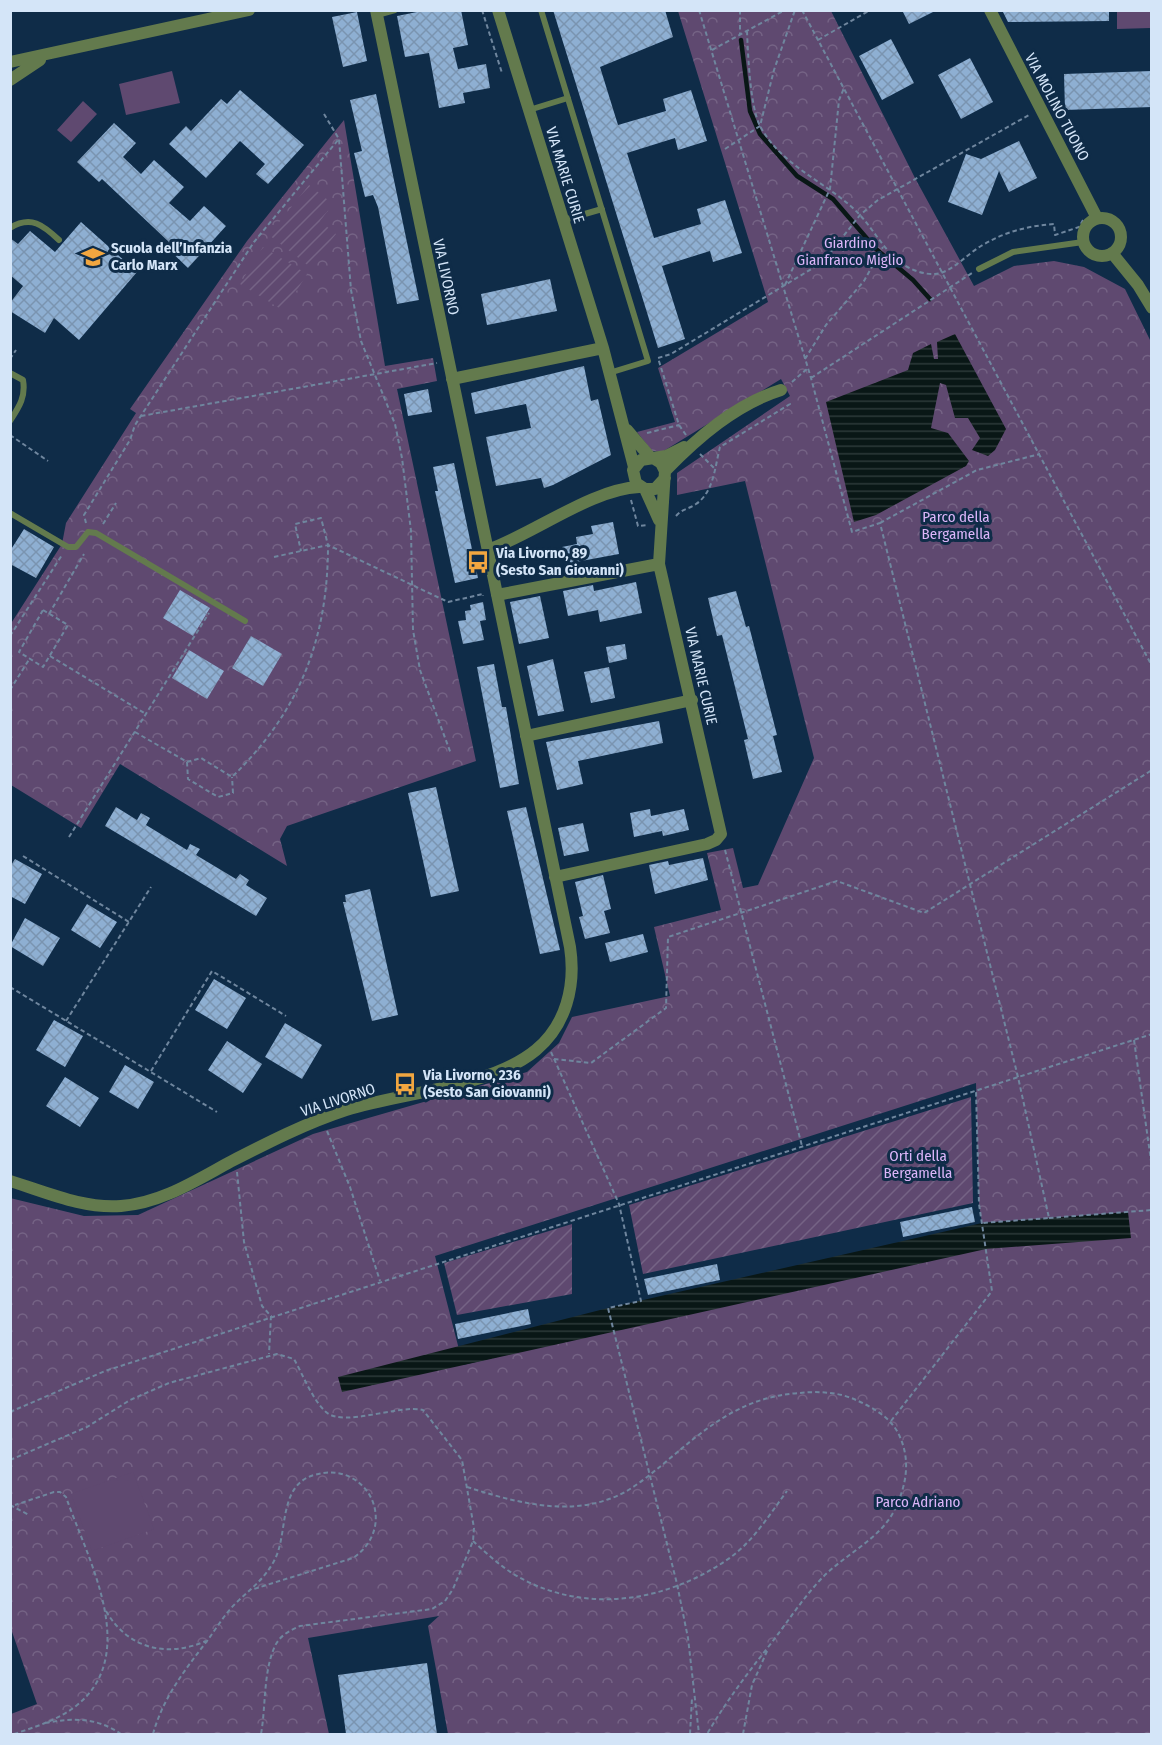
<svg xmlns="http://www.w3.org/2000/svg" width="1162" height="1745" font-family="'Fira Sans Condensed',sans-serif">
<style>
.forest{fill:url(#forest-crowns);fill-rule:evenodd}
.garden{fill:url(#garden-furrows)}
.pitch{fill:#5f4970}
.water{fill:url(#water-rules)}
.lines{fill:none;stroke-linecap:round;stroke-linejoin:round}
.stream{stroke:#091716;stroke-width:4.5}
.building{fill:url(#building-cross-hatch)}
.path{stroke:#6f869e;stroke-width:2;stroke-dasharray:4.5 3;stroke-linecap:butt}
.service{stroke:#637a4d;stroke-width:6}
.minor{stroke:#637a4d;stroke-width:12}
.labels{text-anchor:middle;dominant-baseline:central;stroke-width:6;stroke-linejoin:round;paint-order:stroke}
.street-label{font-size:15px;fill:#d4e5f8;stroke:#0f2c48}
.park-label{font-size:15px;fill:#dcb5f9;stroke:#0f2c48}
.poi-label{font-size:15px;font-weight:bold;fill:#d4e5f8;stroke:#0f2c48;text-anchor:start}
</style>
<defs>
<pattern id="forest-crowns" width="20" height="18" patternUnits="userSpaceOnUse" patternTransform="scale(1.5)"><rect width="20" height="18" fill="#5f4970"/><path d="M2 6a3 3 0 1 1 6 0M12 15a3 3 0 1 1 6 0" fill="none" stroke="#756385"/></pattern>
<pattern id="garden-furrows" width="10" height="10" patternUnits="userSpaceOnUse" patternTransform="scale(1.5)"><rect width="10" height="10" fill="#5f4970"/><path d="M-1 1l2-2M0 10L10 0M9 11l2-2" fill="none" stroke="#756385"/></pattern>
<pattern id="water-rules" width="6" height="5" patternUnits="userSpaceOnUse" patternTransform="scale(1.5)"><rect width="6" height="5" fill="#091716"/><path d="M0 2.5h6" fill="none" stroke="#2c3939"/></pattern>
<pattern id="building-cross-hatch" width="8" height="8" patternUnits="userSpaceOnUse" patternTransform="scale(1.5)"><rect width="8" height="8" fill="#8eafd2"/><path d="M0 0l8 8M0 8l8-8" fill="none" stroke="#7a94b0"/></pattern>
</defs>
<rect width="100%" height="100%" fill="#0f2c48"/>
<path class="forest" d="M678,11H831L915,178L974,286L1014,266L1054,261L1084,267L1125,289L1151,342V1734H448L428,1626L439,1616L308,1638L329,1734H11V1714L37,1704L10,1626V1198L84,1216L138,1215L313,1134L527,1072L559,1043L572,1017L670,996L654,927L721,910L707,853L733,848L743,888L758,885L814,758L745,481L677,495V473L790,396L781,379L662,452L652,451L637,432L675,422L658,368L768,302ZM976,1083L979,1204L982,1223L1117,1213L463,1365L435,1256Z
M344,120L385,366L433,358L437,381L397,389L476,761L287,826L280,839L287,866L120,764L81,828L11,785L10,625L62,544L66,523L136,413L130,409L247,241Z"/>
<path class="garden" d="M309,185L333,204L320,221L336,234L310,267L269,235Z
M263,247L307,274L284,311L240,284Z
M971,1097L973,1203L643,1274L629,1205Z
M572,1224V1294L457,1315L444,1263Z"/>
<path class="pitch" d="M1117,11H1151V28L1117,29Z
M172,71L180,103L126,115L119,84Z
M83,101L97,114L71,142L57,130Z
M133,1472L154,1529L92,1551L71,1494Z"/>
<path class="water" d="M955,334L1006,429L995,450L988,456L972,450L980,438L968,418H955L946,385L940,383L931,428L948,433L969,461L966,466L876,515L854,522L826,402L908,370L913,353L931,344L934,359H938L937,342Z
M1128,1212L1131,1238L986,1249L342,1392L338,1377L608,1308L982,1223Z"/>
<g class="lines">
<path class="stream" d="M741,40L750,111L760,134L797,176L833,199L876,249L913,280L930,299"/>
</g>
<path class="building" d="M427,10H461L468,45L453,48L458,69L486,64L490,88L463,93L465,103L439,108L429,53L405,57L397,16Z
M553,10H665L673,37L600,67L618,125L666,111L663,99L691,90L707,141L678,150L675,138L627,153L654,238L701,224L697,209L725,200L742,253L713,262L710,251L662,266L685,339L658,348Z
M902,10H937L909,24Z
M1002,10H1109V21L1008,22Z
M357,12L367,61L343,67L332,17Z
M891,39L914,83L882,100L859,56Z
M970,58L993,102L961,119L938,75Z
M1152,71V107L1065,110L1064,74Z
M240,90L304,145L268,184L256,174L265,164L240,141L206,178L169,144L186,126L191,131L221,99L227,104Z
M376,94L419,300L397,304L378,207L373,195L365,197L354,153L362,151L350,100Z
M114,123L136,143L123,157L141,174L154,160L184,187L169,203L190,221L204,206L226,226L188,268L165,246L169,242L102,179L99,182L77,162Z
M1019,141L1037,178L1009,192L999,171L982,215L948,202L966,154L981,159Z
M81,222L137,272L79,340L54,318L45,333L10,311V303L23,286L10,275V238L18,244L30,231L55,252Z
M550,279L557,311L487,325L481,294Z
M584,366L591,401L598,399L611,455L553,485L544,488L541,478L496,486L486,437L531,428L526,404L475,414L471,393Z
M428,389L432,412L408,416L404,394Z
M454,463L478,578L455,583L435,491H438L433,467Z
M613,522L619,554L565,564L562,547L577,544L576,537L593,534L591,526Z
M24,529L54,547L36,578L10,564V551Z
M636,582L642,613L600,622L598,610L568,616L563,591L593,585L594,591Z
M180,590L210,608L193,636L163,618Z
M736,591L746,627L749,626L777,735L773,736L782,772L753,779L744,740L748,739L722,635L717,636L708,598Z
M540,596L549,638L519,644L510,602Z
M483,602L486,620L480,621L484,640L463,644L458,621L466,620L465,611L471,610L470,605Z
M251,636L282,654L263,686L232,668Z
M625,644L627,659L609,663L606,647Z
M189,650L224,671L207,699L172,678Z
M553,659L564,711L538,716L527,666Z
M494,664L502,707H506L519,784L500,788L477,667Z
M609,667L615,698L591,703L584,672Z
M659,721L663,743L578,761L583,784L557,790L546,742Z
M436,787L459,891L431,897L408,793Z
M116,807L137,820L141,813L150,818L146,825L187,850L190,844L200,849L196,855L236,879L240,874L249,880L246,885L267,898L256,916L105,826Z
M526,807L560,950L540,954L507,811Z
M650,809L651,816L684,809L689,830L663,836L662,831L634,837L630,813Z
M583,823L589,851L564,856L558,828Z
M703,858L708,880L655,894L649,865L668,861L669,865Z
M15,859L42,874L25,904L10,896V867Z
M603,875L611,909L604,911L610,933L585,939L579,917L583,916L575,882Z
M370,889L398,1015L372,1021L343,902H346L345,895Z
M87,904L117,922L100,948L71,930Z
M25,918L60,938L43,966L10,946Z
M643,934L648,952L610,962L605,943Z
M214,979L246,998L227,1029L195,1010Z
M54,1020L83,1036L65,1067L36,1050Z
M285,1023L322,1045L302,1079L265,1057Z
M227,1041L262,1064L243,1093L208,1070Z
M125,1065L154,1082L138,1109L109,1092Z
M65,1077L99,1098L80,1127L46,1106Z
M972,1207L975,1222L903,1237L900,1222Z
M717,1264L720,1280L648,1295L644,1279Z
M528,1309L531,1324L458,1339L455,1324Z
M427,1663L437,1734H346L338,1675Z"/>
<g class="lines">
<path class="path" d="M482,10L502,73
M699,10L811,378L852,532L880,523L1018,1077L1049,1218L982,1223
M740,10V35
M802,10L1152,666
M747,31C748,55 750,106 760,126C782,167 829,183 859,214C874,230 883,249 901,263C909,269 924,275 935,274C951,273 966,255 981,246C1004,232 1027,226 1054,224L1055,235L1079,227L1083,220
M818,40L870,10
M712,50L785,10
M324,114L339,139L351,290L361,341L395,424L402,458L411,531L413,630L420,670L451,754
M725,149L760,126L774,70L795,10
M785,285L830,189L839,100L844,88
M10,359L16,350
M805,359L826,325L864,281L883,247
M811,378L972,273
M792,382L808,368
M141,416L437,363
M647,433L679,425
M10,435L48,461
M686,435L679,425L658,358L671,354L823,262L860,215L878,200L1029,115
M700,454L715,469
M631,500L638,526L647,525
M676,516C682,509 689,509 696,504C714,492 715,466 720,447L790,404L788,402
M86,523L84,515L130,440L135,425L254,242L338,140
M880,523L977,470L1040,454
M103,524L116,503
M274,557L328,545L321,518L295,524L301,551
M43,610L68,625L43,667L19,652Z
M49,614L84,554
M10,636L62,555
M50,656L146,714
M10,690L30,658
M135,732L187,762L201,758L232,777C300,711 328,638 328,545L448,602L483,594V596
M187,762L188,779L218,797L233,793L232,777
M69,837L209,613
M725,850L802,1146
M23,856L129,922
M10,987L217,1112
M66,1021L151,887
M1134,1040L1152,1168
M551,1052L619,1204L641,1301L608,1308L677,1584L688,1638L699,1734
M554,1059L591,1063L666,1008L668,937L837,881L924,913L1152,770
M151,1071L212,971L286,1016
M327,1131L350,1187L380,1281
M237,1172L244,1242L262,1306L271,1316L269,1354
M1049,1218L1152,1210
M10,1412L105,1371L1152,1034
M891,1421L992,1291L979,1204L976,1090
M10,1460L87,1427L130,1400L169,1383L277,1354L294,1359C303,1375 312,1399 326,1412C344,1428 398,1404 423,1410L462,1460L474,1528L473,1541L453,1589L445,1601L432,1609L300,1626C291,1630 280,1635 275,1646C263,1672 266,1707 261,1734
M467,1487C511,1501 563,1516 609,1499C628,1493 646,1478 662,1465C705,1429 740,1397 799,1393C818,1391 839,1392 856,1400C874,1408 892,1418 900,1437C911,1462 906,1487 894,1511C880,1539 844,1555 822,1578C802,1599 787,1623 769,1646C746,1675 726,1702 707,1734
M10,1505L29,1515
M473,1541C485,1552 498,1564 512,1573C581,1616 667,1603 731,1557C754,1540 770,1514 787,1491
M106,1611C128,1649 167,1658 206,1641
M45,1723C74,1718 96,1717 121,1734
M14,1734C35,1727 58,1720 76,1706C142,1654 87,1558 66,1497L60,1492H54L15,1505
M153,1734C163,1698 184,1671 207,1641C216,1629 224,1615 235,1604C249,1590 264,1580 274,1561C289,1534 277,1486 314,1475C368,1459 400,1526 353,1558L254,1589
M690,1734L692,1698
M743,1734L752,1685L768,1649"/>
<path class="service" d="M541,10L648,361L609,373
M377,15L395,10
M529,110L568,98
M564,220L602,209
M10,228C31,215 43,225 59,240
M979,269L1013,252L1083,242
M10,373L23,380C26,397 19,407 10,421
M10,513L68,547H76L88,532L96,533L245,621"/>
<path class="minor" d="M498,10L603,348L634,467
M990,10L1097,218
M10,62L249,10
M10,80L40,60
M1083 237a19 19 0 1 1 38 0a19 19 0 1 1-38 0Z
M1112,253L1138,285L1152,308
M452,379L603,348
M627,430L650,457
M665,471C697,438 736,404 781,390
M665,478L655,489H645L636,483L633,470L641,460L666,456L684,447
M645,489L659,520
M488,550C535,533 592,489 639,487
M497,595L659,564
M526,736L692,700
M555,877L707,844L716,840L721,834L659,564L665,471L661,463L653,458
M10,1181C46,1192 83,1209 121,1206C161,1203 195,1181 230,1162C267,1143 306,1123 346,1110C403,1092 490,1088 536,1050C566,1025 576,986 570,947L376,10"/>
</g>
<defs>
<g id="school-bare" transform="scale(1.8)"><path d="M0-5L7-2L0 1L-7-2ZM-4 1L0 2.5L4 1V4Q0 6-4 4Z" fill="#f1a640" stroke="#0f2c48" stroke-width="2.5" paint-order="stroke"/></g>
<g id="bus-bare" transform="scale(1.8)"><path d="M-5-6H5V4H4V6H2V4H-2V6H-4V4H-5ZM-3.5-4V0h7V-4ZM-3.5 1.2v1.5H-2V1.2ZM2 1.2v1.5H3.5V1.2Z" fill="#f1a640" stroke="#0f2c48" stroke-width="2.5" paint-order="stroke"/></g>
</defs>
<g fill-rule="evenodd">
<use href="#school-bare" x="93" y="257"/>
<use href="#bus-bare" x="478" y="562"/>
<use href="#bus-bare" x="405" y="1084"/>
</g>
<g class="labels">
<g class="street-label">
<text transform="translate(1057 107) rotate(62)">VIA MOLINO TUONO</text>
<text transform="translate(565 175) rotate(73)">VIA MARIE CURIE</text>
<text transform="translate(446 277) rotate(78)">VIA LIVORNO</text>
<text transform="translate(701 676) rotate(77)">VIA MARIE CURIE</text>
<text transform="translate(338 1100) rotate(-18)">VIA LIVORNO</text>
</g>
<g class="park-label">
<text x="850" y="243">Giardino<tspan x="850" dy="17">Gianfranco Miglio</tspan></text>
<text x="956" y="517">Parco della<tspan x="956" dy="17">Bergamella</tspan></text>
<text x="918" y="1156">Orti della<tspan x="918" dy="17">Bergamella</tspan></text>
<text x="918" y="1502">Parco Adriano</text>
</g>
<g class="poi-label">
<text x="111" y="248">Scuola dell’Infanzia<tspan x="111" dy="17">Carlo Marx</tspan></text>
<text x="496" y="553">Via Livorno, 89<tspan x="496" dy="17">(Sesto San Giovanni)</tspan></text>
<text x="423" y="1075">Via Livorno, 236<tspan x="423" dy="17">(Sesto San Giovanni)</tspan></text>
</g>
</g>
<rect width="1162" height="1745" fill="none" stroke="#d4e5f8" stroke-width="24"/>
</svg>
